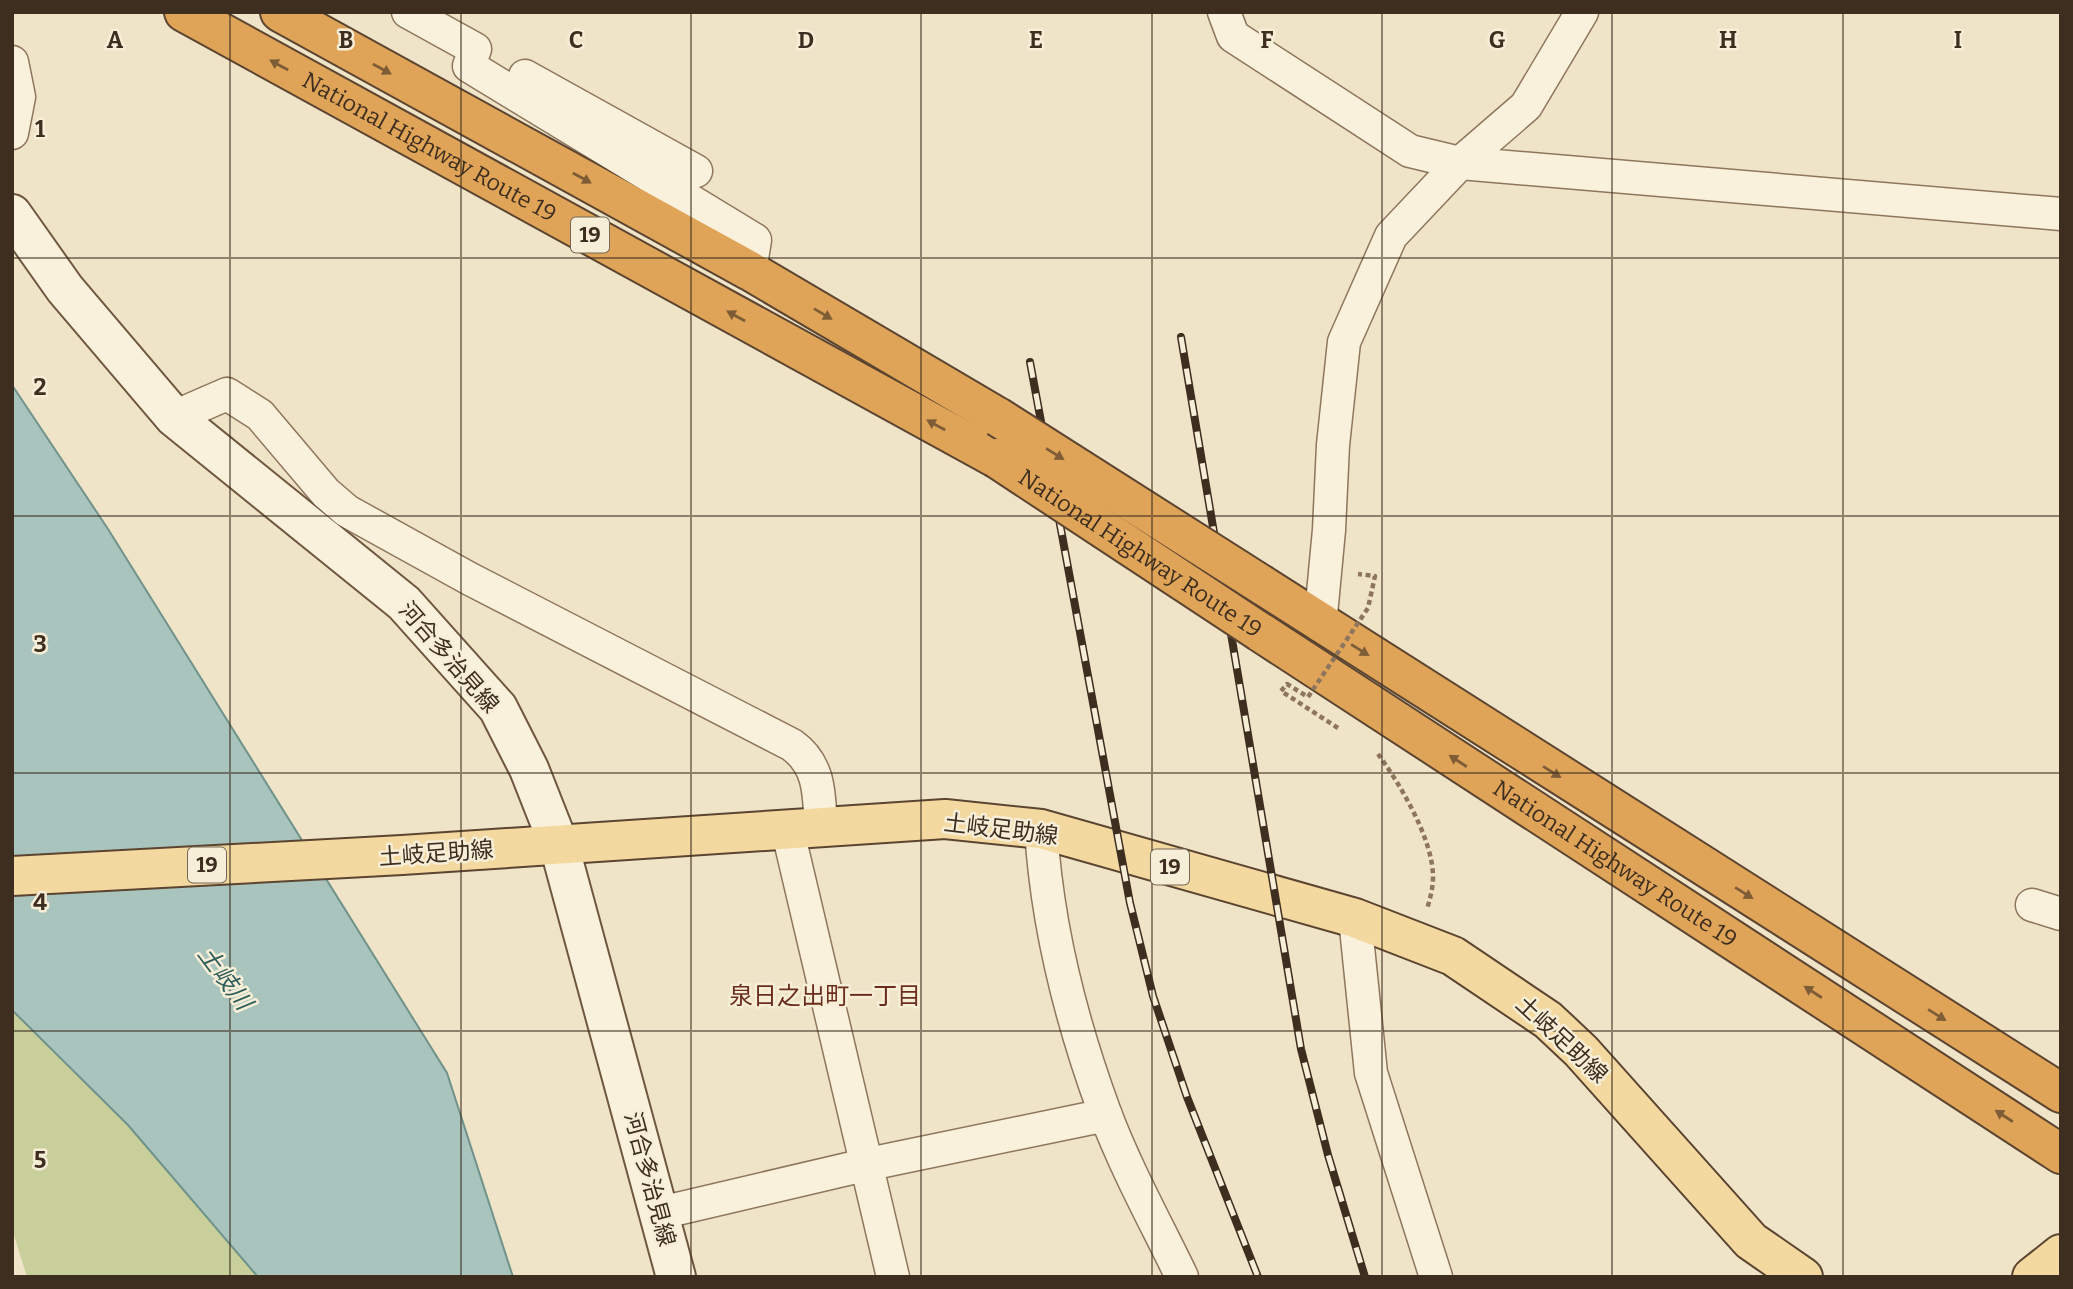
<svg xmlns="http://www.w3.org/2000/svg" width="2073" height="1289" font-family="Bitter,'Noto Sans JP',serif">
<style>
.green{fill:#c9cf9b}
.water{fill:#a9c4bc;stroke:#6f938a;stroke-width:2}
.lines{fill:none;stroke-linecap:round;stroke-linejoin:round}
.street-casing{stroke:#8d765c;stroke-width:35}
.secondary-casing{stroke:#6f573f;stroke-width:42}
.primary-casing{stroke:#5b4430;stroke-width:42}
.highway-casing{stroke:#5b4430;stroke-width:42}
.path{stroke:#8d765c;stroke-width:4.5;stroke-dasharray:5 3.5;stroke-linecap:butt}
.street{stroke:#faf1dc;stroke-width:32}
.secondary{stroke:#faf1dc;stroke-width:38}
.primary{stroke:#f3d9a0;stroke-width:38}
.highway{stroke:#e0a458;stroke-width:38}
.rail-casing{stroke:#3d2e20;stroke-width:8}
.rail{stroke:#f7eed8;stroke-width:5;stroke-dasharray:16;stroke-linecap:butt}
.highway-bridge-casing{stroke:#5b4430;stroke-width:42;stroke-linecap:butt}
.path-bridge{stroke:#8d765c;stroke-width:4.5;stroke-dasharray:5 3.5;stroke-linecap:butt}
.highway-bridge{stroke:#e0a458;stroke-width:38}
.oneway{fill:#7e5d36}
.grid{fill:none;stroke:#3d2e20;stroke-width:2;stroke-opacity:0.55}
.labels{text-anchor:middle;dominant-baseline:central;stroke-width:5;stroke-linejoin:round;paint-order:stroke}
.shield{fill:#f7eed8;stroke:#756857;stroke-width:2}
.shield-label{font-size:21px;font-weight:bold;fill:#3d2e20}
.street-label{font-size:23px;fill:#3d2e20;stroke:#f7eed8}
.water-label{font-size:24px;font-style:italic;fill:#2f5d5a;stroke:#f7eed8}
.neighbourhood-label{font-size:24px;fill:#6b2e1e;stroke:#f7eed8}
.grid-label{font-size:23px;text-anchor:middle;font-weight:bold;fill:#3d2e20;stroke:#f7eed8;stroke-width:5;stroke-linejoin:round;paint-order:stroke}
</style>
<rect width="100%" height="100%" fill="#f0e4c8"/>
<path class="green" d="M12,1010L128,1125L258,1277H27L12,1229Z"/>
<path class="water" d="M12,385L108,529L447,1073L513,1277H258L128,1125L12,1010Z"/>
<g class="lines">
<g class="street-casing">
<path id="street" d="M408,12L475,49L469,66L755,240L750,271
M1224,12L1233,36L1410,151L1460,163L2061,214
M12,62L19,97L12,133
M525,76L696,171
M174,417L227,394L260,415L326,493L347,511L470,579L792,745C821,766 819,796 821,829
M1320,625L1329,530L1333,445L1344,342L1391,236L1460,163L1526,106L1582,12
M1041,829C1047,928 1071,1021 1105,1113C1126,1169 1156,1223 1182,1277
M788,832L893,1277
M2032,905L2061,914
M1355,918L1371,1073L1436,1277
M660,1213L869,1164L1106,1115"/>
</g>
<g class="secondary-casing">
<path id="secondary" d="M12,214L65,289L174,417L404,603L498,708L529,769L559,845L676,1277"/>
</g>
<g class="primary-casing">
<path id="primary" d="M12,876L402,855L945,819L1041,829L1355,918L1453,956L1548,1020L1581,1051L1751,1241L1803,1277
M2032,1277L2061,1254"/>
</g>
<g class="highway-casing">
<g id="highway">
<path id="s1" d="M184,12L996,458"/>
<path d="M280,12L750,271L998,417"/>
<path d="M1262,585L2061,1093"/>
<path id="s2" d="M1260,632L2061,1154"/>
</g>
</g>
<path class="path" d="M1378,754C1400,784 1433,839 1433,877C1433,888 1430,899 1427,909"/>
<use href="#street" class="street"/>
<use href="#secondary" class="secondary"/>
<use href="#primary" class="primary"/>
<use href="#highway" class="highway"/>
<g class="rail-casing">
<path id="rail" d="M1181,337L1301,1049L1328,1155L1365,1277
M1030,362L1130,903L1153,996L1187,1097L1258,1277"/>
</g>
<use href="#rail" class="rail"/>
<g class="highway-bridge-casing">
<g id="highway-bridge">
<path d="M998,417L1262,585"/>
<path id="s3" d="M996,458L1260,632"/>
</g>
</g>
<path class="path-bridge" d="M1338,728L1281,691L1287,684L1308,697L1368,608L1375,576L1358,574"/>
<use href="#highway-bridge" class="highway-bridge"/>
</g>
<defs><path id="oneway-solid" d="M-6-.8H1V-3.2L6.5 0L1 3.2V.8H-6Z" transform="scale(1.75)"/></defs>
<g class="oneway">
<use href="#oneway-solid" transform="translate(279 65) rotate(-151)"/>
<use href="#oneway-solid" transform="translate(382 69) rotate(29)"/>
<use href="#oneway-solid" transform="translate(582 178) rotate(29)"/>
<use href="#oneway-solid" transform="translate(823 314) rotate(31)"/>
<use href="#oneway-solid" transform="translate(736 316) rotate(-151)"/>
<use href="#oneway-solid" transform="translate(936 425) rotate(-151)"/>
<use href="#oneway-solid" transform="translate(1055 454) rotate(32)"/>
<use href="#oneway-solid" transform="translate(1360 650) rotate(32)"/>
<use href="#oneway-solid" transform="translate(1458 761) rotate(-147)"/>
<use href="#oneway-solid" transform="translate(1552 772) rotate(32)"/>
<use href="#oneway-solid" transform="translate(1744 893) rotate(32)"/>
<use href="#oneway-solid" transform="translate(1813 992) rotate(-147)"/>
<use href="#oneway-solid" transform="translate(1937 1015) rotate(32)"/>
<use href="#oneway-solid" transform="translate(2004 1116) rotate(-147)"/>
</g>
<path class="grid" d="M230,12V1277M461,12V1277M691,12V1277M921,12V1277M1152,12V1277M1382,12V1277M1612,12V1277M1843,12V1277M12,258H2061M12,516H2061M12,773H2061M12,1031H2061"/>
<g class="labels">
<g class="shield">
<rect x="571" y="217.5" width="38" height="35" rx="5"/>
<rect x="188" y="847.5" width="38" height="35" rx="5"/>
<rect x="1151" y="849.5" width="38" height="35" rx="5"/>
</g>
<g class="shield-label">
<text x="590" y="235">19</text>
<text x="207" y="865">19</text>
<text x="1170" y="867">19</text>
</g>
<g class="street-label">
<text stroke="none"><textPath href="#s1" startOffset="280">National Highway Route 19</textPath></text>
<text stroke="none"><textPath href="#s3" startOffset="173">National Highway Route 19</textPath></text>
<text transform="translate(449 657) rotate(49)">河合多治見線</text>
<text transform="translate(1001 829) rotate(7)">土岐足助線</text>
<text transform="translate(436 853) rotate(-4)">土岐足助線</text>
<text stroke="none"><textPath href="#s2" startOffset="424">National Highway Route 19</textPath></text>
<text transform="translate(1562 1039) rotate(43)">土岐足助線</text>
<text transform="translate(650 1179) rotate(75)">河合多治見線</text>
</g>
<g class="water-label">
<text transform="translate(225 978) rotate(53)">土岐川</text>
</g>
<g class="neighbourhood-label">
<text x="825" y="996">泉日之出町一丁目</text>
</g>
</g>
<g class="grid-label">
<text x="115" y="48">A</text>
<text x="346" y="48">B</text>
<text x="576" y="48">C</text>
<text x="806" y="48">D</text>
<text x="1036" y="48">E</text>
<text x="1267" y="48">F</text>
<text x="1497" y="48">G</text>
<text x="1728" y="48">H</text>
<text x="1958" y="48">I</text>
<text x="40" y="137">1</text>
<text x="40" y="395">2</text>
<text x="40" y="652">3</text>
<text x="40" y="910">4</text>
<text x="40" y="1168">5</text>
</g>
<rect width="2073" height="1289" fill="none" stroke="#3d2e20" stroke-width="28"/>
</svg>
